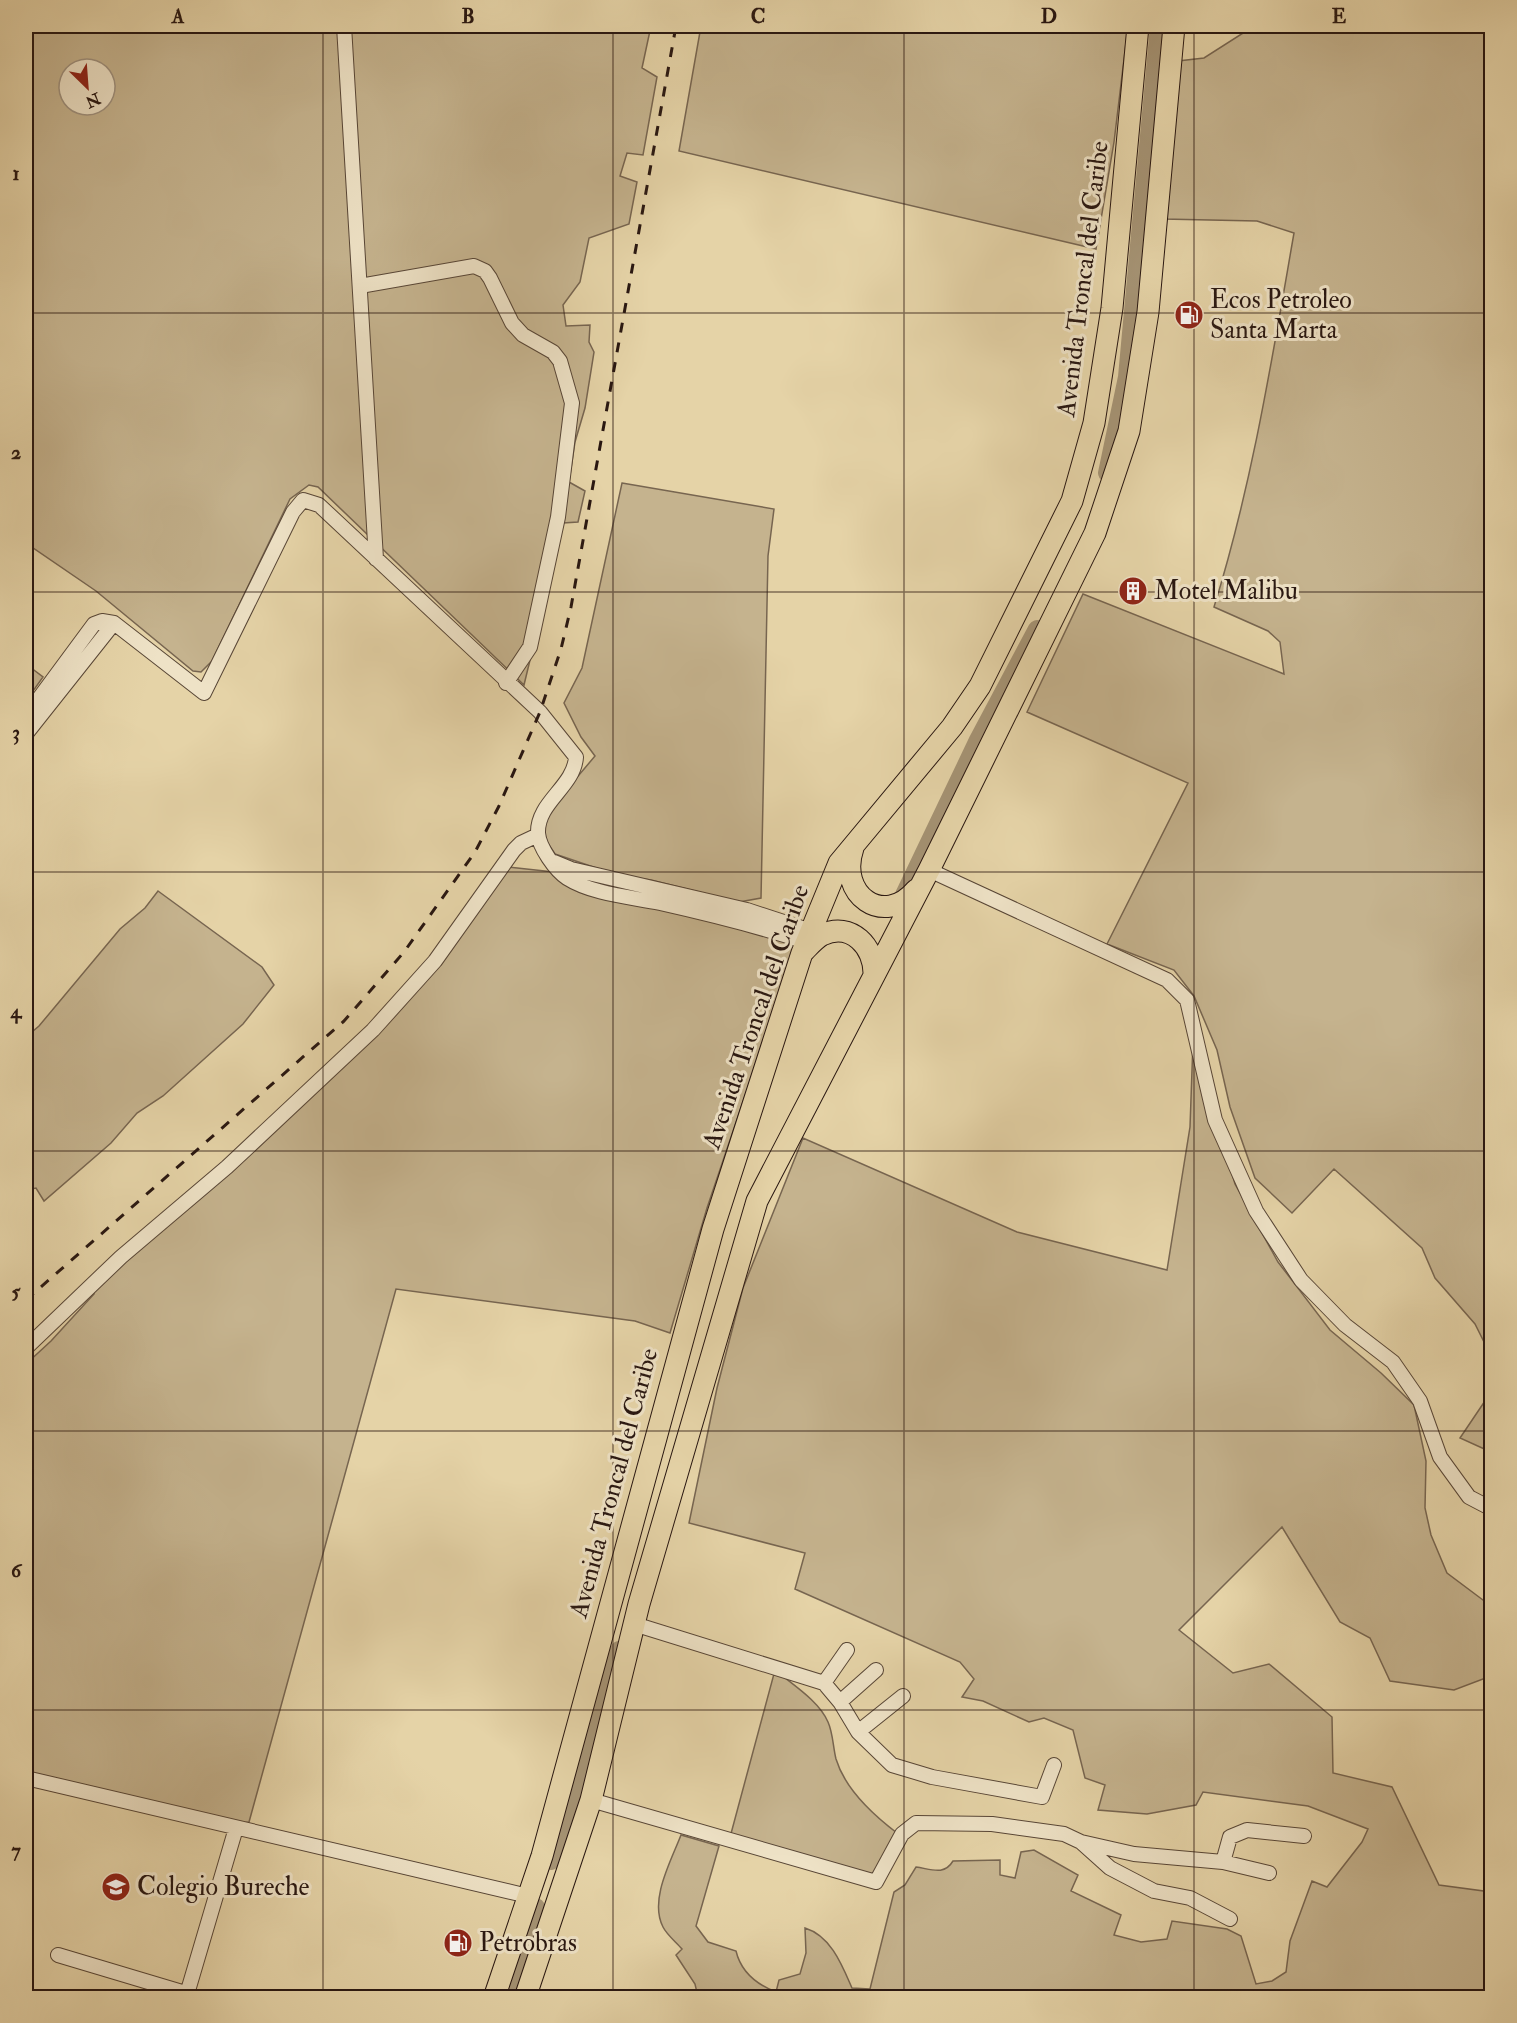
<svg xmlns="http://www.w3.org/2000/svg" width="1517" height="2023" font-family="'IM FELL Double Pica',serif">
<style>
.green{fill:#c5b38e;stroke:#776550;stroke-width:1.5;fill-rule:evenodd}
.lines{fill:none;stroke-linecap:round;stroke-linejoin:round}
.river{stroke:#a59374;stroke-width:18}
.minor-casing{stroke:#584636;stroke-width:16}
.highway-casing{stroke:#291711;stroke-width:23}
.minor{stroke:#eee2c6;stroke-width:14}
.highway{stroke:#e5d3a7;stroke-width:21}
.rail{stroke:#291711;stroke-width:3;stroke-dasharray:10 10;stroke-linecap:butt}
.grid{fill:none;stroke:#291711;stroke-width:1.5;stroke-opacity:0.55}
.labels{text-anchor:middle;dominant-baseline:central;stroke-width:6;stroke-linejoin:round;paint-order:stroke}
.street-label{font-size:26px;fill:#291711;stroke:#eee2c6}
.poi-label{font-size:26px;fill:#291711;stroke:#eee2c6;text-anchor:start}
.neatline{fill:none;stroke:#291711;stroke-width:2}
.grid-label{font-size:20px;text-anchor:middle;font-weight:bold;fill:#291711}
</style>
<rect width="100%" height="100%" fill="#e5d3a7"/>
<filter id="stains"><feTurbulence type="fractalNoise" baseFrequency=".00333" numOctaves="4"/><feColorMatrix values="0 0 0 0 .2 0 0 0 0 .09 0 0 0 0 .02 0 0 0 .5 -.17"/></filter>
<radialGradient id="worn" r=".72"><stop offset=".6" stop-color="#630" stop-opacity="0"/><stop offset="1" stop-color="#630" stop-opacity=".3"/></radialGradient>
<path class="green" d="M26,26H651L642,68L657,77L643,155L627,153L620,176L637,182L629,224L589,238L580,282L563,305L566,326L590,325L589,342L594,352L585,408L575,442L569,482L585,491L578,522L563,523L524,685L318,487L309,485L290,499L212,661L201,672L193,671L96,591L26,543ZM69,69H105V105H69Z
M701,26H1128L1114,142L1096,249L679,151Z
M1254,26H1491V1356L1475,1324L1435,1278L1422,1248L1334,1169L1292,1213L1255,1178L1230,1107L1217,1050L1194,996L1174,970L1107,944L1188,783L1027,712L1083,594L1284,674L1280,642L1268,631L1214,607C1252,485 1272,359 1294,233L1257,221L1163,219L1178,61L1204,58Z
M622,483L774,509L768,556L761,898L739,902L651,880L617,875L555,854L547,842L543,827L552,807L595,756L581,737L564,703L582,668Z
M26,664L43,677L26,701Z
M508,867L563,873L724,909L796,945L707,1208L670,1333L635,1321L396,1289L249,1822L237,1824L26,1772V1364L51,1341L94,1294V1288L348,1062L403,1007Z
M158,891L262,967L274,985L243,1024L163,1096L137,1113L111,1143L44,1201L36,1188L26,1190V1037L39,1026L120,929L145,908Z
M1193,1042L1235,1184L1278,1262L1330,1330L1381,1373L1414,1405L1426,1461L1425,1508L1431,1535L1447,1573L1491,1606V1676L1454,1690L1390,1681L1370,1638L1340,1622L1282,1527L1179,1630L1233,1673L1269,1664L1332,1717L1333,1773L1392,1787L1439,1885L1491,1892V1997H698L695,1984L676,1955L682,1949C676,1942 667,1935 663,1927C649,1900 671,1861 681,1835L719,1846L696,1926L708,1942L736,1951C741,1972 758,1985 776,1992L779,1980L800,1974L806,1953L805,1928C831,1936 842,1965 852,1988L870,1989L894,1892L905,1885L916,1867C931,1869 944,1876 953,1861L1000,1860V1875L1015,1878L1021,1852L1034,1850L1078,1875L1071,1891L1121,1915L1114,1935L1141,1942L1167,1939L1172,1921L1227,1929L1241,1936L1256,1984L1272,1981L1286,1972L1290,1941L1312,1881L1327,1887L1362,1842L1368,1829L1308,1806L1203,1792L1196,1805L1147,1814L1098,1810L1105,1785L1085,1778L1073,1730L1044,1718L1029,1722L983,1701L962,1697L974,1679L960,1662L795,1589L805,1553L689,1523L717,1388L743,1288L803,1138L1017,1232L1167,1270L1190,1127Z
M1491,1392V1452L1460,1438Z
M775,1670C793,1685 819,1701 828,1722C833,1733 833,1747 836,1759C845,1789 872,1814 897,1833L870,1883L729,1841Z"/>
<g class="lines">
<path class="river" d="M1107,473L1127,377L1159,26
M904,895L978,740L1037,629
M551,1861L619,1650
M506,1998L536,1907"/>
<g class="minor-casing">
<path id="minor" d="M344,26L376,559
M360,286L474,266L485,271L490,278L512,323L523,335L553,352L560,361L572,403L558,517L530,647L506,683
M26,716L94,624L102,621L114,623L204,693L293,512L303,500L319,505L540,712L576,757C574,787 537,802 538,833C539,847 555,870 567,878C592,894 631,897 660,903C709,914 758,926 806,942
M26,734L114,623
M554,862L571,869L747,910L811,931
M929,870L1167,980L1187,1000L1215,1120L1256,1211L1301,1280L1345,1325L1393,1362L1420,1401L1440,1457L1469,1497L1492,1509
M26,1348L121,1257L227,1167L373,1030L435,961L514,850L521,843L538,835
M634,1624L824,1683L840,1702L858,1732
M824,1683L847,1650
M903,1696L858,1732L892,1765L932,1777L1042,1797L1054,1765
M840,1702L876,1670
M26,1778L528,1896
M591,1800L876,1882L902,1834L916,1823L992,1824L1064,1834L1081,1842L1110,1868L1154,1891L1190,1898L1230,1919
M1081,1842L1134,1854L1223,1862L1269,1873
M1223,1862L1230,1837L1247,1830L1304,1836
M58,1955L202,1998
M187,1994L236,1828"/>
</g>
<g class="highway-casing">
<path id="highway" d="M853,848C837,895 884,928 916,890
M804,951C810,945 815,939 822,935C851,921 875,947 874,975
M494,1998L542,1856L713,1229L802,953L839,863L952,727L980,686L1072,501L1094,423L1112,308L1138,26
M525,1998L591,1800L639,1604L757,1201L929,870L1095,533L1129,431L1148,312L1174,26"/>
</g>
<use href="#minor" class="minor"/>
<use href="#highway" class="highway"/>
<path class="rail" d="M26,1300L344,1021L404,952L475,852L499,806L540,712L561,649L571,607L676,26"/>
</g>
<path class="grid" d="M323,26V1998M613,26V1998M904,26V1998M1194,26V1998M26,313H1492M26,592H1492M26,872H1492M26,1151H1492M26,1431H1492M26,1710H1492"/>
<defs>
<g id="fuel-disc" transform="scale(1.5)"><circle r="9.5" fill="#8f2418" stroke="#eee2c6"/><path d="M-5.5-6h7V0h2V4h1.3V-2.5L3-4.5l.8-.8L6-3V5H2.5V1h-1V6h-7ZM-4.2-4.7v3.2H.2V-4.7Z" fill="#fff"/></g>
<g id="building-disc" transform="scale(1.5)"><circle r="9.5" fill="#8f2418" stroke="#eee2c6"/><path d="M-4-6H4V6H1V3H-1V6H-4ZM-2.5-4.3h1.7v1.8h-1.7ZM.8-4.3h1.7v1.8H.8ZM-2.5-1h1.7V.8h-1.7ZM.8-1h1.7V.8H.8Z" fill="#fff"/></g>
<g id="school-disc" transform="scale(1.5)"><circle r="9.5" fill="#8f2418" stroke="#eee2c6"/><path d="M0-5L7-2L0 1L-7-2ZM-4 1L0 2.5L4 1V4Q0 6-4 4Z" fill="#fff"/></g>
</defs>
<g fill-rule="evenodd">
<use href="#fuel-disc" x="1189" y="315"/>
<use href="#building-disc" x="1133" y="591"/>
<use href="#school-disc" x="116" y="1887"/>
<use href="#fuel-disc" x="458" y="1943"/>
</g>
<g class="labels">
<g class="street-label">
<text transform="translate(1083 279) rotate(-83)">Avenida Troncal del Caribe</text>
<text transform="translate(756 1017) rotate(-71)">Avenida Troncal del Caribe</text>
<text transform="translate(614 1483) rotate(-75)">Avenida Troncal del Caribe</text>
</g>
<g class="poi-label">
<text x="1210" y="300">Ecos Petroleo<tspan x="1210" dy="30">Santa Marta</tspan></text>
<text x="1154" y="591">Motel Malibu</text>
<text x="137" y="1887">Colegio Bureche</text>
<text x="479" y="1943">Petrobras</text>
</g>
</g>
<rect width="1517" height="2023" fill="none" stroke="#e5d3a7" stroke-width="66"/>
<g transform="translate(87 87) rotate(155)"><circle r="28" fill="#eee2c6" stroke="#9f917e" stroke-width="1.5"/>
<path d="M0-4.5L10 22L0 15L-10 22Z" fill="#8f2418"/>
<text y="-9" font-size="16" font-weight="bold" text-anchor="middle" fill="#291711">N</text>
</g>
<rect x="33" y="33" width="1451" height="1957" class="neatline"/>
<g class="grid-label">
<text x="178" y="23">A</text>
<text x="468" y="23">B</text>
<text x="758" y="23">C</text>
<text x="1049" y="23">D</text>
<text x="1339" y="23">E</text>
<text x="16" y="180">1</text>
<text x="16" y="459">2</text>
<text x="16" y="739">3</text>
<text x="16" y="1018">4</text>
<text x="16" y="1298">5</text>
<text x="16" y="1577">6</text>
<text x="16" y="1857">7</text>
</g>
<rect width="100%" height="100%" filter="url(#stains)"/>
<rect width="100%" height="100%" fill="url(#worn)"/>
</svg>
